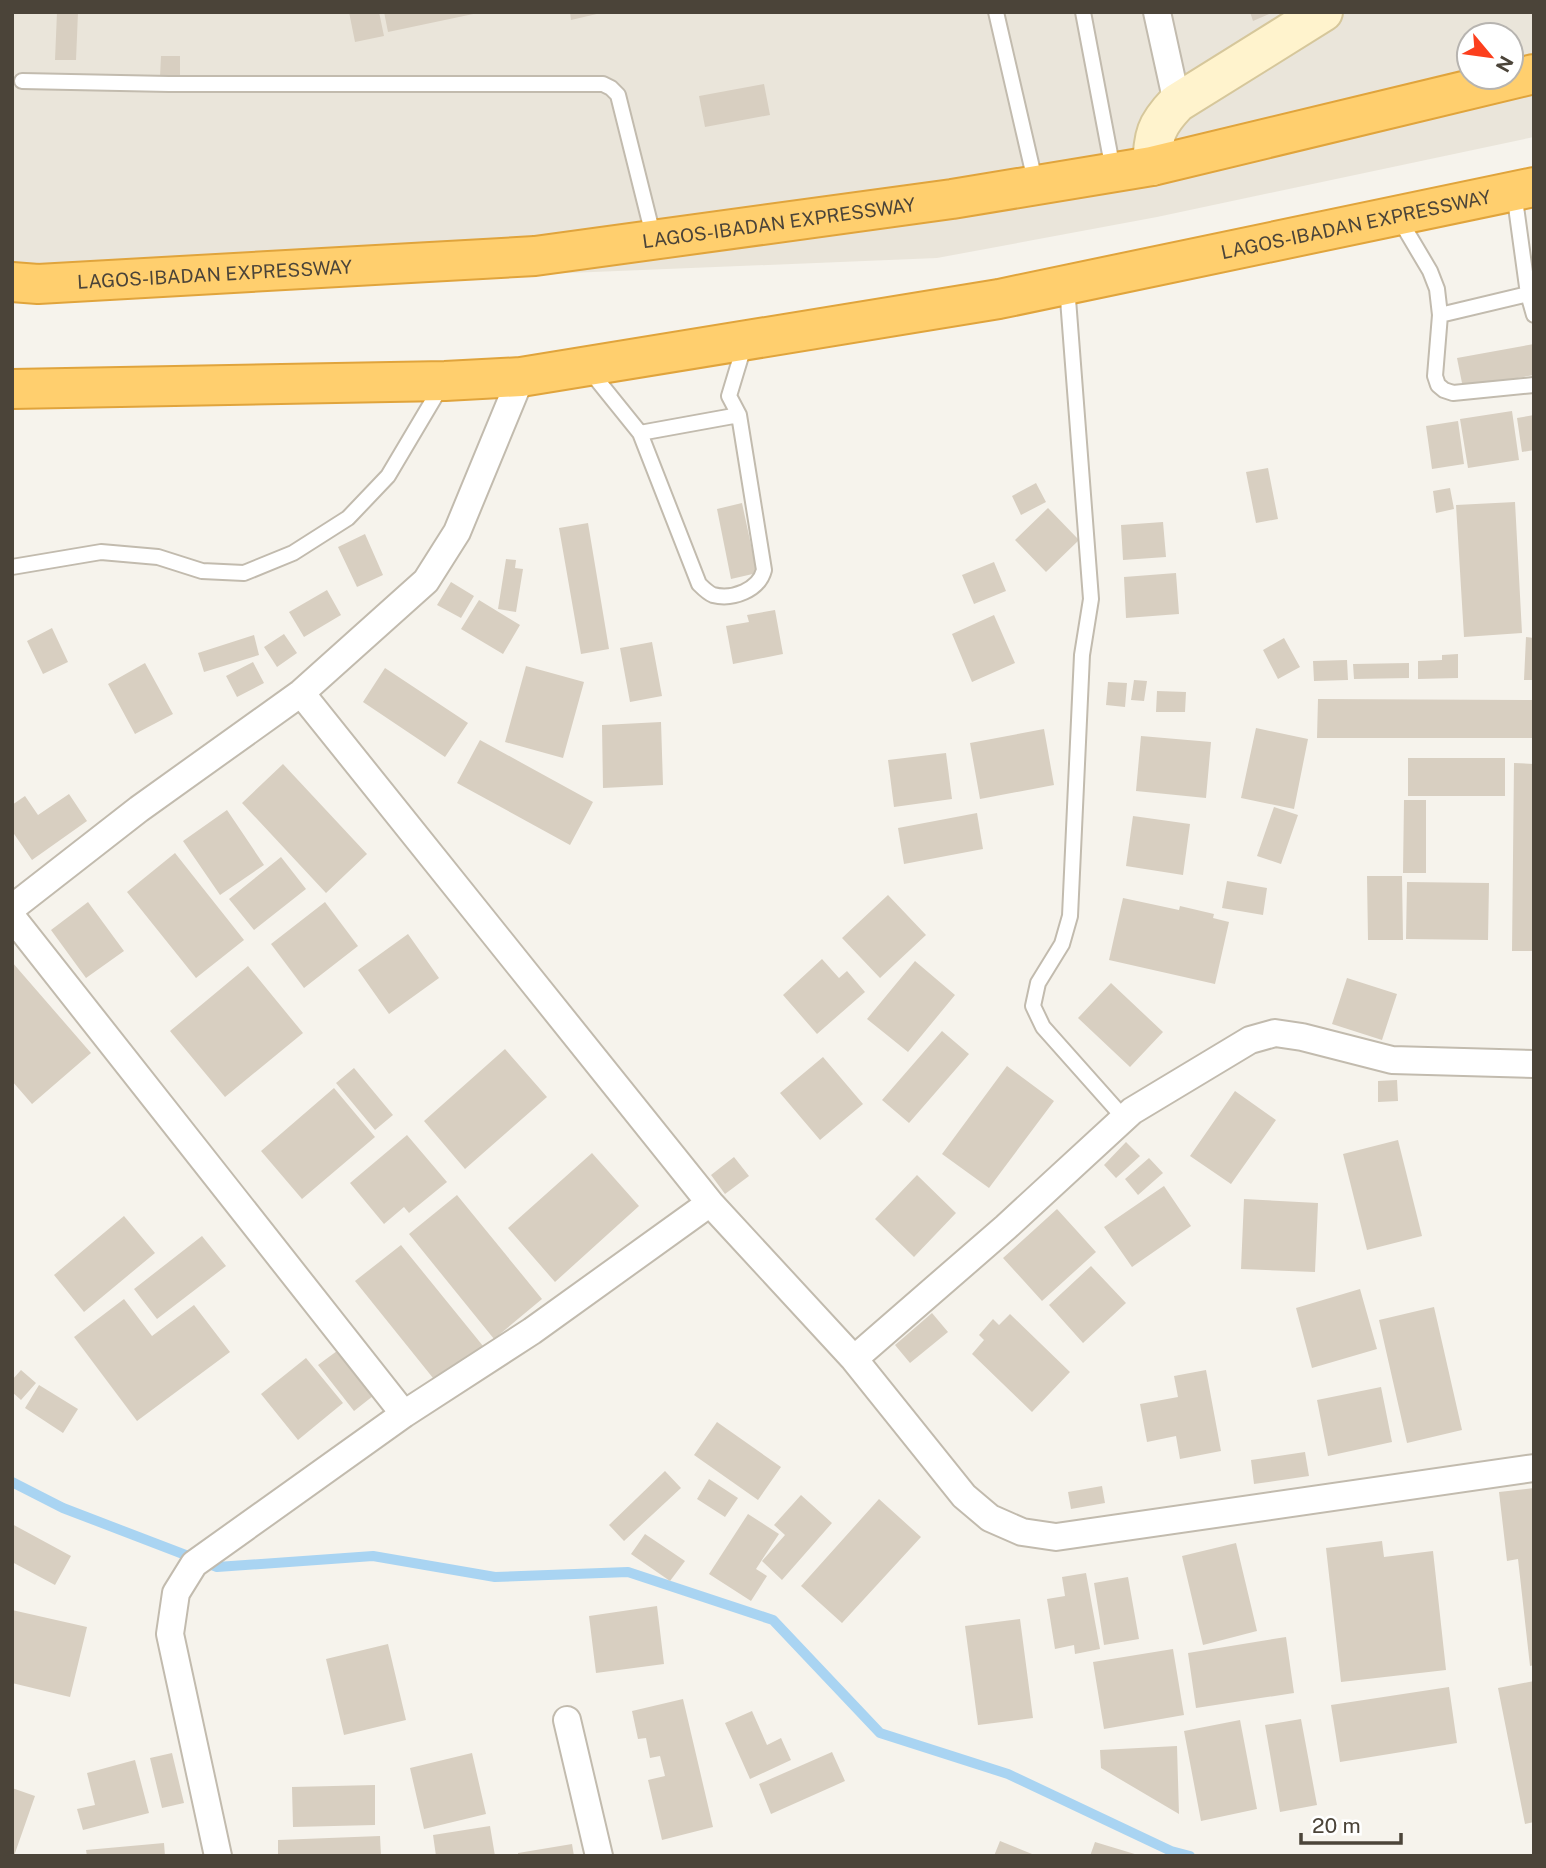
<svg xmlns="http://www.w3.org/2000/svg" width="1546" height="1868" font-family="'Public Sans',sans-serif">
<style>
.residential{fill:#eae5da;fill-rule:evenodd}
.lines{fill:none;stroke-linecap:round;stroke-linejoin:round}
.stream{stroke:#a9d4f2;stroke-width:10}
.building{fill:#d8cfc1}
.lane-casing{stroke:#c2bbae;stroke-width:18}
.street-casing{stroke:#c2bbae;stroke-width:30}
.secondary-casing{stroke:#d6c79b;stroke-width:42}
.highway-casing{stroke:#e0a43c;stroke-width:42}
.lane{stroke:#fff;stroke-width:14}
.street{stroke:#fff;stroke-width:26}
.secondary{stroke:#fff3cd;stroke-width:38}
.highway{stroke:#ffcf6e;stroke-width:38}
.labels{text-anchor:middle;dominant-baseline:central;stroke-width:5;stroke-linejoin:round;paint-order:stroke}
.street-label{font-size:19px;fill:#4b4439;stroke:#fff}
</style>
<rect width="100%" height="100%" fill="#f6f3ec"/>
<path class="residential" d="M12,12H1534V137L1157,217L937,258L12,296ZM1469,35H1511V77H1469Z"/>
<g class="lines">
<path class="stream" d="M12,1482L63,1508L217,1567L373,1556L495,1577L628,1572L773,1620L880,1733L1008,1774L1171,1851L1190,1856"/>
</g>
<path class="building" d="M57,12H78L76,60H55Z
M349,12H379L384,36L355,42Z
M384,12H478V13L388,32Z
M570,12H601V13L571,20Z
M1250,12H1274L1253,21Z
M161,56H180V77H160Z
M764,84L770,115L705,127L699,96Z
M1534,344V375L1463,388L1457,358Z
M1512,411L1519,460L1468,468L1460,419Z
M1534,415V450L1522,452L1517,418Z
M1458,421L1464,464L1432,469L1426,426Z
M1268,468L1278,519L1256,523L1246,472Z
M1036,483L1046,502L1021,515L1012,496Z
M1450,488L1454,509L1436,513L1433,491Z
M1515,502L1522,633L1464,637L1456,505Z
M742,503L757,573L731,579L717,509Z
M1048,508L1079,540L1046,572L1015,540Z
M1163,522L1166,557L1123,560L1121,525Z
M588,523L609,649L581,654L559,528Z
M365,534L383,575L357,587L338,547Z
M506,559L516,560L515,568L523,569L516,612L498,609Z
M994,562L1006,591L974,604L962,575Z
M1176,573L1179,614L1126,618L1124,577Z
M451,582L474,596L461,618L437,605Z
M327,590L341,615L304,637L289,612Z
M479,600L520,625L503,654L461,629Z
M775,610L783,654L733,664L726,626L749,622L747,615Z
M994,615L1015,663L972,682L952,634Z
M52,628L68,662L43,674L27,641Z
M284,634L297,653L277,667L264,647Z
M254,635L259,655L204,672L198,653Z
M1526,637L1534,638V680H1524Z
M1284,638L1300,667L1278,679L1263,650Z
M652,642L662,696L630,702L620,648Z
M1458,654V678L1418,679V661L1442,660V655Z
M1347,660L1348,680L1314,681L1313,661Z
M253,662L264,683L237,697L226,676Z
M145,663L173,714L135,734L108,684Z
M1409,663V678L1354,679L1353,664Z
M526,666L584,682L563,758L505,742Z
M385,668L468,723L445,757L363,702Z
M1134,680L1147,681L1144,701L1131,700Z
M1108,682L1127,683L1125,707L1106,705Z
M1157,691L1186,692L1185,712H1156Z
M1318,699L1534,700V738H1317Z
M661,722L663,785L603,788L602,725Z
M1256,728L1308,739L1294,809L1241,798Z
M1044,729L1054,785L980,799L970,743Z
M1141,736L1211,742L1206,798L1136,791Z
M480,740L593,802L570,845L457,783Z
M946,753L952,799L894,807L888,760Z
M1408,758H1505V796H1408Z
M1514,763L1534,764V951H1512Z
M283,764L367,854L326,893L242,803Z
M69,794L87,821L32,860L12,831V805L25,796L38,815Z
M1404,800H1426V873H1403Z
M1274,807L1298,815L1281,864L1257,856Z
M227,810L264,865L220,895L183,841Z
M977,813L983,849L904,864L898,828Z
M1133,816L1190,824L1183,875L1126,866Z
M175,853L244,940L196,978L127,892Z
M281,857L306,889L254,930L229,899Z
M1367,876H1402L1403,940H1368Z
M1227,881L1267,888L1263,915L1222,908Z
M1407,882L1489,883L1488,940L1406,939Z
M888,895L926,935L880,978L842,938Z
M1123,898L1179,910L1180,906L1214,914L1213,918L1229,922L1215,984L1109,960Z
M88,902L124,951L86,978L51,930Z
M325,902L358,946L304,988L271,944Z
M408,934L439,978L389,1014L358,970Z
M822,959L839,978L847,971L865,992L817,1034L783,995Z
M915,961L955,995L908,1052L867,1019Z
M12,962L91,1053L32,1104L12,1081Z
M248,966L303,1033L225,1097L170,1031Z
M1347,978L1397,994L1382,1040L1332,1024Z
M1111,983L1163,1032L1130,1067L1078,1018Z
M942,1031L969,1054L909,1123L882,1100Z
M505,1049L547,1097L465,1169L424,1121Z
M823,1057L863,1104L820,1140L780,1093Z
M1007,1066L1054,1101L989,1188L942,1154Z
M354,1068L393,1115L375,1130L336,1083Z
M1397,1080L1398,1101L1378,1102V1081Z
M334,1088L375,1137L302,1199L261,1151Z
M1235,1091L1276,1120L1231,1184L1190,1156Z
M407,1135L447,1182L409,1213L404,1207L384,1224L350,1183Z
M1398,1140L1422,1236L1367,1250L1343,1154Z
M1126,1142L1140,1156L1116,1178L1104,1165Z
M592,1153L639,1206L555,1282L508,1228Z
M734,1157L749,1176L725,1194L711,1175Z
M1149,1158L1163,1173L1138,1195L1125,1179Z
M917,1175L956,1213L914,1257L875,1219Z
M1164,1186L1191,1226L1132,1267L1104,1227Z
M457,1195L542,1299L494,1339L409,1234Z
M1244,1199L1318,1203L1315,1272L1241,1269Z
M1057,1209L1096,1252L1042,1301L1003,1258Z
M124,1216L155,1253L84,1312L54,1275Z
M202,1236L226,1266L157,1319L134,1289Z
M401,1245L483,1346L437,1383L355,1281Z
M1091,1266L1126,1303L1083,1343L1049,1305Z
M1360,1289L1377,1349L1312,1368L1296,1308Z
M124,1299L152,1336L194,1305L230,1352L137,1421L74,1337Z
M1434,1307L1462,1430L1407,1443L1379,1320Z
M932,1313L948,1332L910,1363L895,1345Z
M1010,1314L1070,1372L1032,1412L972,1354L984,1340L979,1335L993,1319L999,1325Z
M337,1351L373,1396L354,1411L318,1365Z
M306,1358L343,1403L298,1440L261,1394Z
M21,1370L36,1383L21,1400L12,1392V1380Z
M1206,1370L1221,1451L1180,1459L1176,1436L1147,1442L1140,1404L1178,1397L1174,1376Z
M39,1385L78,1409L63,1433L25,1408Z
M1381,1387L1392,1442L1328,1456L1317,1400Z
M717,1422L781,1467L758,1500L694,1455Z
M1305,1452L1309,1476L1254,1484L1251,1460Z
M665,1471L681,1488L624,1541L609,1525Z
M709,1479L738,1498L725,1517L697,1499Z
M1102,1486L1105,1503L1071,1509L1068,1492Z
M1534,1488V1665L1530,1666L1518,1559L1507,1561L1499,1492Z
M801,1495L832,1523L782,1580L762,1561L785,1535L774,1525Z
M879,1499L921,1537L842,1623L801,1586Z
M748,1514L779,1534L756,1569L767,1576L751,1601L709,1574Z
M12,1524L71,1556L55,1585L12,1562Z
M645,1534L685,1561L670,1581L631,1554Z
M1382,1541L1384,1557L1433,1551L1446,1670L1341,1682L1326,1548Z
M1236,1543L1257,1631L1203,1645L1182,1556Z
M1086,1573L1100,1649L1075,1654L1074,1645L1055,1649L1047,1599L1065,1596L1062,1577Z
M1128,1577L1139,1639L1104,1645L1094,1583Z
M657,1606L664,1664L596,1673L589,1616Z
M12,1610L87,1627L70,1697L12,1683Z
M1020,1619L1033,1718L978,1725L965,1626Z
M1286,1637L1294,1693L1196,1708L1188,1653Z
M388,1644L406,1720L344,1735L326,1659Z
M1173,1649L1184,1715L1104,1729L1093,1662Z
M1534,1681V1822L1525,1824L1498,1688Z
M1449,1687L1457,1743L1340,1762L1331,1705Z
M683,1699L713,1827L662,1840L648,1780L665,1776L660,1756L650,1758L646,1738L638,1739L632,1711Z
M752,1711L767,1745L781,1738L791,1760L750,1779L725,1723Z
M1301,1719L1317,1805L1280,1812L1265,1725Z
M1240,1720L1257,1809L1201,1821L1184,1731Z
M1177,1746L1179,1814L1101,1768L1100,1750Z
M832,1752L845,1781L771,1814L759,1784Z
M172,1753L184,1803L162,1808L150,1758Z
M472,1753L486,1814L424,1829L410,1768Z
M135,1760L149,1813L83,1830L77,1809L95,1805L87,1773Z
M375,1785V1825L293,1827L292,1787Z
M12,1788L35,1796L14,1856H12Z
M490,1826L495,1856H436L433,1835Z
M380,1836L381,1856H278V1840Z
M1000,1841L1037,1856H994Z
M1095,1842L1138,1855V1856H1090Z
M164,1843L165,1856H87L86,1850Z
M572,1844L574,1856H518V1853Z"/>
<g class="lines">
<g class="lane-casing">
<path id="lane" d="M996,12L1036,185
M1083,12L1113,170
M22,81L169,84H603L611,88L618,95L654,239
M1514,192L1528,294L1534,315
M1398,217L1430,271L1437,289L1440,315L1435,376L1438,385L1444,390L1453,393L1534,385
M1067,286L1091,599L1082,655L1070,916L1062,944L1038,983L1033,1006L1043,1027L1124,1118
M1440,315L1528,294
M590,371L640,433L699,584C703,588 708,593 713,595C733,600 759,590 764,570L739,415L729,396L745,343
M640,433L739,415
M12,567L101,552L158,557L202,571L244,573L293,553L348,518L388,476L442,385"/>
</g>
<g class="street-casing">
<path id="street" d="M1157,12L1177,103
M301,693L710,1203L854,1359L964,1496L990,1518L1022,1532L1056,1537L1534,1468
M12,908L139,809L301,693L426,581L457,532L521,377
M12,917L404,1414
M854,1359L1006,1227L1132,1111L1250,1040L1275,1033L1302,1037L1392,1060L1534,1064
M567,1720L599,1856
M218,1856L170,1634L176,1593L194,1564L404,1414L532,1331L710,1203"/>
</g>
<g class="secondary-casing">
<path id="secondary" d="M1152,166C1154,134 1155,126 1177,103L1323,12"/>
</g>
<g class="highway-casing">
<g id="highway">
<path id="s1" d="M12,282L38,284L535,256L952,199L1152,166L1534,74"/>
<path id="s2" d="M12,389L445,381L521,377L999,299L1534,187"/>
</g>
</g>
<use href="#lane" class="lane"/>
<use href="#street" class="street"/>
<use href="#secondary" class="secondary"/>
<use href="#highway" class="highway"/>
</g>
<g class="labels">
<g class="street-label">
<text stroke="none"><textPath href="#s1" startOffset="770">LAGOS-IBADAN EXPRESSWAY</textPath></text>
<text stroke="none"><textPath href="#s2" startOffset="1358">LAGOS-IBADAN EXPRESSWAY</textPath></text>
<text stroke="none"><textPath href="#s1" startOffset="203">LAGOS-IBADAN EXPRESSWAY</textPath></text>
</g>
</g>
<rect width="1546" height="1868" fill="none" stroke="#4b4439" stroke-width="28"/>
<g transform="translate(1490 56) rotate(119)"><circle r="33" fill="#ffffff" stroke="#b7b4b0" stroke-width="2"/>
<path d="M0-5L12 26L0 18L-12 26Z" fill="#fc3f1d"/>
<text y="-10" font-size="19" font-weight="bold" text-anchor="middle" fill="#4b4439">N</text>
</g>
<path d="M1301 1833v10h100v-10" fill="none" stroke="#4b4439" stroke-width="3.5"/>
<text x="1312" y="1833" font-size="21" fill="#4b4439" stroke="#ffffff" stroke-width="5" paint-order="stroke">20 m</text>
</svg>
